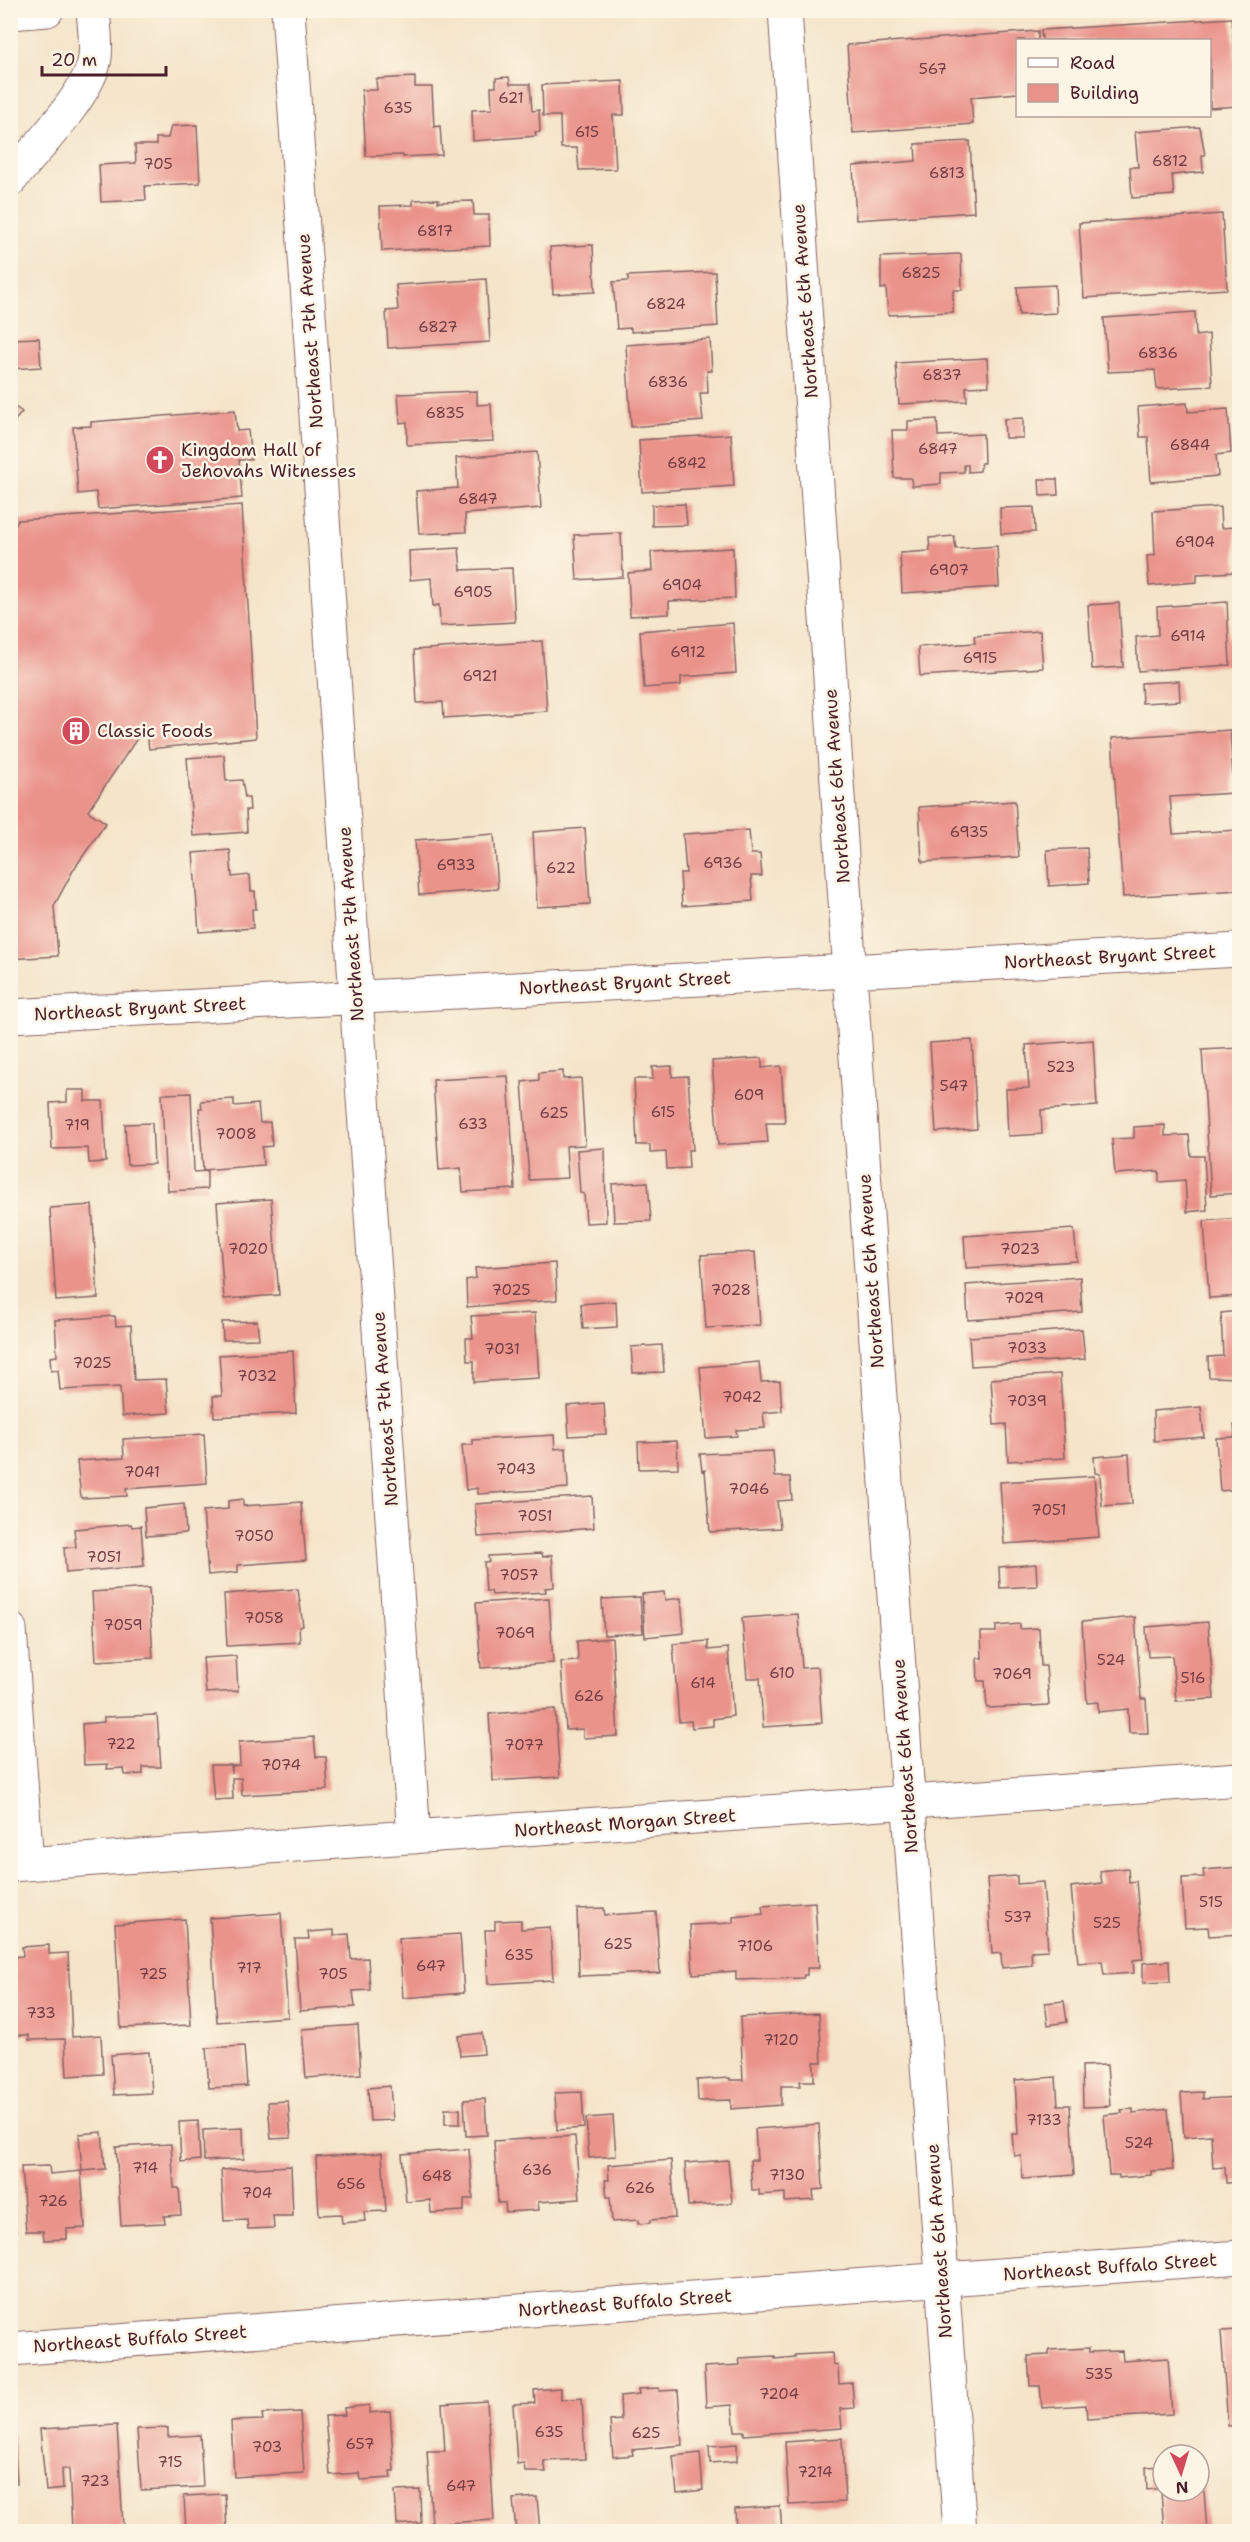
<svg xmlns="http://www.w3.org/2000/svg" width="1250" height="2542" font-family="'Shantell Sans',sans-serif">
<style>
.building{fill:#ea938b}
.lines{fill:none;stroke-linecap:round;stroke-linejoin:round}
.minor-casing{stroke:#866462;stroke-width:35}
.minor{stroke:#fff;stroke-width:33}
.labels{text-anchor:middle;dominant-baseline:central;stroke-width:5;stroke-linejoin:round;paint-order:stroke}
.number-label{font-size:15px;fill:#723c43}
.street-label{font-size:18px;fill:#4a1f2b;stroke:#fcf5e5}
.poi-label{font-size:18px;fill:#4a1f2b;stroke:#fcf5e5;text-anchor:start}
</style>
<rect width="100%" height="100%" fill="#fcf5e5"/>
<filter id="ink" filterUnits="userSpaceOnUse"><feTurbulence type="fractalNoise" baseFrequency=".0167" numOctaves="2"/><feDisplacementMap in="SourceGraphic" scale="12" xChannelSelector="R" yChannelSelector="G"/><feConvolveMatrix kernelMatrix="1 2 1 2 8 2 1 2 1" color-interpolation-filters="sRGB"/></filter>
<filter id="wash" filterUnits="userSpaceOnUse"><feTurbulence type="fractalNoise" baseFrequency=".008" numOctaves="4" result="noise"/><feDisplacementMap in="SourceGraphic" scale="24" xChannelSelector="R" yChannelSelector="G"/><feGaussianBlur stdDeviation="1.35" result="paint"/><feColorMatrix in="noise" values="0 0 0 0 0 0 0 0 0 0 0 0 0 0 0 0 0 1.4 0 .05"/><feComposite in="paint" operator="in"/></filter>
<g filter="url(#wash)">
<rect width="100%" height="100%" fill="#f4e4c9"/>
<g id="blocks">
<path class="building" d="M1232,18L1238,106L1210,108V40H1042L1041,30Z
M1038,31V40H1018V93L971,97L973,124L853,133L847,45Z
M415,77V87H432L434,127L440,126L442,155L403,157V155L366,156L362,90H377L376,79Z
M509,77L510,84H530L532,111L539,110L540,132H535L536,136L473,141L472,110L492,109L491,87H496V78Z
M623,81L624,115H613L616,169L579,170L577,148H561L560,116H543L542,85Z
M197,125L200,183L145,186L146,200L101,202L99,165L136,163L135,145H156V138H168L171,126Z
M1200,127L1205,155H1202L1203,172L1172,175L1174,195L1132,198L1130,167H1138L1135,132Z
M970,141L974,212L856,220L853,166L916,161L915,144Z
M439,199L438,202L473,201L474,215H489L490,246L382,251L380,206L413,205V200Z
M1222,214L1227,289L1084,298L1079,223Z
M593,245L595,292L553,294L550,247Z
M961,254L962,290H953V312L888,315L886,288L881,289V257Z
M715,272L718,326L631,332V328L617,329L613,282L628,281V276Z
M486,279L490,342L388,348L386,311L398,310L396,285Z
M1055,285L1056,313L1019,315L1017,287Z
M1195,312L1196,336L1209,334L1212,386L1157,389L1155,370L1108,372L1104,318Z
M39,338L41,367L10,369V339Z
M710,339L712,371H707L708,393H700L703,421L631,427L626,345Z
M987,358L989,386L966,387L967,401L899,404L896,363Z
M477,391V405L491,404L493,441L407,445V422L400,423L398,394Z
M10,403L22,412L10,426Z
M1187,403L1188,412L1228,409L1231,453L1216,455L1218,476L1151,482L1148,437H1140L1138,407Z
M235,410L237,431L248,430L251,460H239L242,498L98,509L96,492L78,494L73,427L91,426V422Z
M1023,418V438H1005L1004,419Z
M937,419L938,436L983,434L984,463H981L980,471L968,472V465H964V472L941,473V484L912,486L911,478H894L892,430H908V421Z
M731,434L734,486L642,492L639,440Z
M537,452L541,508L465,514L466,532L419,534L416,491L458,488L456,458Z
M1039,479H1057L1058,495L1040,496Z
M685,504L687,525L652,526V505Z
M242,505L256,738L149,749L146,725L88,811L106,823L74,869L54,906L58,956L10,959V533L18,520Z
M1034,507L1035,532L1001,534L1000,508Z
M1220,507L1221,528L1235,527L1237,572L1197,574V582L1149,586L1147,556L1155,555L1153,511Z
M621,533L623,577L577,580L574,535Z
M954,536L956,549L997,546L999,587L902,593L900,553L930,551L929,538Z
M459,548L461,570L512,568L515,622L440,626L439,605L433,606L431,578L410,580L409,551Z
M733,548L735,598L669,601V614L630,616L628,573L652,571L651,552Z
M1227,602L1230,665L1138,671L1136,637L1158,635L1157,607Z
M1119,603L1123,667L1092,669L1088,605Z
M733,623L736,673L681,677V685L644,688L640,631Z
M1040,631L1043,668L920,676L918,647L975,643L974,636Z
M542,641L547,711L444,718L443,702L417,703L414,650Z
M1179,681L1180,701L1142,703L1141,683Z
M1230,730L1234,793L1170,797L1173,834L1238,830L1240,890L1123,897L1112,738Z
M224,755L226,781L242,780L245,798H249L250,810H246L247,832L193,836L187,758Z
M1015,801L1019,857L922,862L919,807Z
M585,828L590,904L537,907L533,832Z
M749,830L751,854H760L762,876H751L753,901L682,906L680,873H686L683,834Z
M494,834L498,889L419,895L415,840Z
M1087,848L1089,883L1049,886L1047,850Z
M230,850L232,877L250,875L251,891H255L256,909H252L253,928L199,932L193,853Z
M972,1040L977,1129L936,1132L930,1043Z
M1093,1040L1097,1106L1041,1110L1042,1134L1008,1136L1006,1089L1029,1088L1026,1045Z
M1240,1048V1193L1211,1195L1202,1050Z
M762,1058V1068L781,1066L785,1123H766L768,1142L718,1145L712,1061Z
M672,1066V1077L688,1076L693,1150H688L689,1168L667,1169L666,1152L650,1153V1145H637L634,1079H653L652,1067Z
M563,1071V1079L581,1078L585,1145L566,1146L568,1178L529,1180L522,1082L539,1080V1073Z
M508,1076L515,1189L463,1192L461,1168L439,1170L433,1080Z
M67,1090H85V1101H103L106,1162L89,1163L88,1148L52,1149L50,1103L67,1102Z
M191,1093L194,1172L207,1171V1189L168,1191L167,1172H165L162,1094Z
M234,1099V1106L258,1104L260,1123L270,1122L272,1146L262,1147L263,1165L203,1170L199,1108H202L201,1101Z
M152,1123L154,1164L127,1165L125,1124Z
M1165,1125V1136L1189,1135L1191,1156H1204L1207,1210L1187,1212L1185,1180L1159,1182V1171L1115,1174L1112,1139L1134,1138V1127Z
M605,1148L606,1222L586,1223L584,1194L580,1193L577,1150Z
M648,1182L651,1221L614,1222L612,1184Z
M271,1199L279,1295L224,1299L217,1203Z
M92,1205L98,1298L56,1301L50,1208Z
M1240,1218V1296L1209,1298L1204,1221Z
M1074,1229L1077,1261L966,1268L964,1236Z
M755,1252L760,1325L706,1328L701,1255Z
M555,1263L557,1300L467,1307L466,1280L476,1278L475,1268Z
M1080,1277L1082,1312L968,1320L966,1285Z
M616,1301L617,1327L583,1329L581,1304Z
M1240,1311V1378L1209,1377L1208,1357L1223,1356L1221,1313Z
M535,1313L539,1378L474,1382V1361H467L466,1338H473L471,1316Z
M115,1316L116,1326L131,1325L134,1380L166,1379L169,1413L122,1416L120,1387L60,1390L58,1370L51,1371L50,1357L57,1356L55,1320Z
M257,1321L259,1339L223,1340L222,1322Z
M1082,1329L1085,1359L971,1366L969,1337Z
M662,1345L664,1372L633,1373L631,1347Z
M293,1351L296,1413L214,1417L213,1396H222L219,1355Z
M759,1362L761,1382L780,1381L782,1411L763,1413L765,1428L736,1430L737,1436L706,1438L700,1367Z
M1060,1374L1065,1458L1008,1461L1006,1424L994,1425L991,1379Z
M604,1403L606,1434L569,1436L567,1406Z
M1201,1407L1204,1437L1154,1441L1153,1411Z
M1234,1425H1240V1489L1220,1491L1216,1438L1235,1437Z
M204,1434L207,1483L126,1489L127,1496L81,1498L77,1461L124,1458L123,1439Z
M554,1435L555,1449L566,1448L568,1488L478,1494L477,1488L466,1490L462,1445H473V1440Z
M677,1441L678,1468L639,1469L638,1442Z
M773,1451L775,1477H790L792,1500L777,1501L780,1528L710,1532L705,1470L702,1471L700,1454Z
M1129,1454L1132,1504L1102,1506L1100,1474L1095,1473L1094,1457Z
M1094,1476L1099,1537L1004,1544L1000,1482Z
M592,1496L594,1528L478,1537L475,1504Z
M243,1499V1506L301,1502L306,1560L238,1565V1572L208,1575L203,1511L228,1509V1501Z
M184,1504L186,1533L146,1536L144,1508Z
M131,1524L132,1527L141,1526L144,1566L66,1573L64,1548L76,1547L74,1529Z
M542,1553L543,1557L552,1555L554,1587L545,1588L546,1592L492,1595L491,1591H486L484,1562H489L488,1556Z
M1036,1564L1037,1586L1000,1588L999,1567Z
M149,1588L153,1658L96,1661L92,1592Z
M298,1589L303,1626L299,1627L300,1642L227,1646L224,1594Z
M664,1592L665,1600L681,1598L684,1633L645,1637L642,1594Z
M640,1597L643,1633L604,1635L602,1599Z
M549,1598L553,1663L481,1668L476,1603Z
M798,1614L802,1668L818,1667L822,1723L763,1727L760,1678H747L742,1618Z
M1135,1617L1141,1699H1146L1148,1733H1129L1128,1709L1098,1712V1702L1087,1703L1082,1622Z
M1208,1622L1214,1699L1176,1701L1172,1656L1148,1657L1146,1627Z
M1020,1624V1629L1039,1628L1041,1666H1046L1049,1705L987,1708L985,1681H978L977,1658H982L981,1632H996V1626Z
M612,1638L618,1736L583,1738V1729L566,1730L561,1662L578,1661L577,1641Z
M708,1641V1650L728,1648L733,1716L713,1719V1726L692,1728L691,1721L679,1722L673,1644Z
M236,1656L238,1691L206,1693L203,1658Z
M555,1709L560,1777L493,1781L489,1714Z
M157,1715L161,1767H143V1774L125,1775L124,1768L107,1769L108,1764L84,1765L82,1724L104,1722V1717Z
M314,1737L316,1757H326L328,1790L242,1795L241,1778H232L233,1799L214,1800L211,1765H231L232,1773V1766L240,1765L239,1742Z
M1240,1867V1934L1209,1936L1208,1927L1185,1928L1182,1878L1204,1877L1203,1870Z
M1128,1868L1129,1882L1136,1881L1143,1959L1133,1960L1134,1973L1104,1975L1102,1961L1078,1963L1071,1887L1102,1883L1100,1871Z
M1017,1876V1884L1043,1882L1048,1950L1031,1951L1032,1965L1002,1968L1001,1953L992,1954L987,1878Z
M815,1902L819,1968H807V1975H804L803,1978L736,1980V1971L693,1974L690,1925L733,1923V1917L763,1914L762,1906Z
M604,1908L605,1915L656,1912L660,1973L579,1976L577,1909Z
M281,1913L288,2017L217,2022L210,1918Z
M185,1919L191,2025L121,2028L115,1924Z
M521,1920V1929L550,1927L553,1980L488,1984L485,1930H495V1921Z
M334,1930V1935L349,1934L351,1959L368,1958L370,1990L353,1991L355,2007L300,2011L295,1939H309L308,1932Z
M460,1934L464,1993L403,1998L399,1938Z
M49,1945V1954L68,1953L72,2037L101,2035L103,2074L67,2076L65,2039L29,2040V2035H13L10,1957L23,1956L22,1947Z
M1169,1961L1170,1982L1143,1983V1963Z
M1064,2001L1067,2022L1048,2025L1045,2003Z
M819,2013L822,2062H814V2081H800L801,2086H781V2105L731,2109V2100L698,2101L697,2080L730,2078V2080H743L740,2017Z
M358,2025L361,2074L306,2078L302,2029Z
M482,2033L484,2054L460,2056L458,2036Z
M244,2046L247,2086L209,2088L206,2048Z
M149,2052L152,2093L114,2095L111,2055Z
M1107,2065L1110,2106L1083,2107L1082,2066Z
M1056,2077L1058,2105H1070L1074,2175L1023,2179L1021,2155L1014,2156L1012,2134H1018L1015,2080Z
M390,2086L393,2120L370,2121L368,2088Z
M582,2092L584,2128L557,2130L555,2093Z
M1203,2092V2099L1240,2097V2182L1226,2183L1225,2167L1213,2168L1211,2135L1184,2137L1181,2093Z
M485,2099L487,2135L466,2136L464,2100Z
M288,2101L291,2138L271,2139L268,2102Z
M445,2109H460V2124H445Z
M1133,2109V2113L1168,2109L1173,2170L1151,2171V2175L1119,2178V2175H1109L1104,2115L1122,2113L1121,2110Z
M613,2116L616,2156L589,2158L586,2118Z
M198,2121L200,2160L181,2162L179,2122Z
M819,2124L823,2189L813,2190L814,2200L785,2202V2193L759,2195V2190H752L750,2160H757L755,2129Z
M243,2128L244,2159L204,2161L203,2130Z
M102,2132L105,2169L82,2171L79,2134Z
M575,2136L580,2199L538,2202L539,2210L506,2212L505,2203H498L494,2141Z
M171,2144L174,2188H179L181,2215L164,2216L165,2223L121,2225L116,2147Z
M469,2149L473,2199H464V2211L431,2213L430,2200L406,2202L402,2154Z
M382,2153L386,2211L364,2212L365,2221L342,2223L341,2214L319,2215L316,2157Z
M671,2160L675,2218L650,2220V2223L638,2224V2220L612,2222L610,2197H607L605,2180H609L608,2165Z
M728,2160L732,2203L688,2206L685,2163Z
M49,2166L50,2174L81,2171L85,2228L67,2229V2239L44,2240L43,2231H26L21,2167Z
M291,2166L293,2216H273L274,2228L248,2229L247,2220L224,2221L221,2170Z
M10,2181L16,2233L10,2234Z
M1240,2330V2425L1228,2426L1221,2331Z
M1089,2348V2352L1122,2351L1123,2361L1168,2358L1172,2414L1087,2419L1086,2405L1042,2408L1040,2386H1030L1028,2356L1049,2355V2350Z
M832,2353L833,2364L838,2365L839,2384L852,2383L854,2408L840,2409L842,2428L744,2435V2431H735L732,2405L706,2407L704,2367L740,2365L739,2358L775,2356V2359L795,2357V2355Z
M561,2388V2400L582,2398L585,2459L544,2461L546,2472H525L524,2463L517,2464L513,2404L535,2403L534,2390Z
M659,2388V2391L678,2390L682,2445L632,2450L633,2455L613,2457L610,2421L621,2420L620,2396L639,2394L638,2389Z
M487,2401L494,2520L432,2524L427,2451H445L442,2404Z
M369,2405V2413L390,2411L394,2471H390L391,2478L360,2480L359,2473L330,2475L325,2416L345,2415L344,2408Z
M300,2412L304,2473L234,2477L231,2421L263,2420L262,2414Z
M117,2425L123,2526H120V2532H93V2528L72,2529L69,2469H62L63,2489L46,2491L40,2429Z
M168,2428V2437L200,2435L203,2487L141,2490L137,2429Z
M10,2432H14L17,2484H10Z
M842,2438L845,2502L789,2505L785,2442Z
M737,2444V2461L710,2463L709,2446Z
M700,2453L703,2490L677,2493L673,2456Z
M1202,2463L1207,2532H1164L1161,2491H1199V2464Z
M1163,2466V2488L1147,2490L1146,2467Z
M420,2490L421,2523L397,2525L395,2491Z
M225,2494L227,2531L186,2532L184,2496Z
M537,2497L540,2532H516L513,2499Z
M780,2506L782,2531L736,2532L735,2509Z"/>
</g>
</g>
<g filter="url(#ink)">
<use href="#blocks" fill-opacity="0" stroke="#866462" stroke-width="1.5"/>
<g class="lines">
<g class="minor-casing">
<path id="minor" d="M288,10L414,1837
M785,10L847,930L960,2532
M10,13L47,10
M10,180C33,152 92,91 95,57C97,43 94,25 93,10
M10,1016L1240,950
M10,1629L27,1864
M10,1865L1240,1779
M10,2349L1240,2257"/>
</g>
<use href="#minor" class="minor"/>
</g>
</g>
<defs>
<g id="church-disc" transform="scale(1.5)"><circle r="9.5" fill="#d1495b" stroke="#fcf5e5"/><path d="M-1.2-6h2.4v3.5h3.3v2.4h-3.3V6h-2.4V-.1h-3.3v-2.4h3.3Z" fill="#fff"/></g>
<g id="building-disc" transform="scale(1.5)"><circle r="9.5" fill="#d1495b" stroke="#fcf5e5"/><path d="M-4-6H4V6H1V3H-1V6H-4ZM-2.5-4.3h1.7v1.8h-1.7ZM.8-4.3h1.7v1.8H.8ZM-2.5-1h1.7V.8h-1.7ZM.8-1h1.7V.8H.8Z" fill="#fff"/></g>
</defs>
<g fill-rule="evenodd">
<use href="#church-disc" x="160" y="460"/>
<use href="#building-disc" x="76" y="731"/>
</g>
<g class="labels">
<g class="number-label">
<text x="933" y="69">567</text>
<text x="511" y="98">621</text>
<text x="398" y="108">635</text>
<text x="587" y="132">615</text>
<text x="1170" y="161">6812</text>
<text x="158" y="164">705</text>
<text x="947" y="173">6813</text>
<text x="435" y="231">6817</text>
<text x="921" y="273">6825</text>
<text x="666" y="304">6824</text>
<text x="438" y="327">6827</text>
<text x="1158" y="353">6836</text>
<text x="942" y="375">6837</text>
<text x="668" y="382">6836</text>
<text x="445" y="413">6835</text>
<text x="1190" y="445">6844</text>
<text x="938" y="449">6847</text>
<text x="687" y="463">6842</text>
<text x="478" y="499">6847</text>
<text x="1195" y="542">6904</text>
<text x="949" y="570">6907</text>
<text x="682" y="585">6904</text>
<text x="473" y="592">6905</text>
<text x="1188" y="636">6914</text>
<text x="688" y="652">6912</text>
<text x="980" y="658">6915</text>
<text x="480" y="676">6921</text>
<text x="969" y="832">6935</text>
<text x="723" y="863">6936</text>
<text x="456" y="865">6933</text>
<text x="561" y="868">622</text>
<text x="1061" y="1067">523</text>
<text x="954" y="1086">547</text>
<text x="749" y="1095">609</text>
<text x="663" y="1112">615</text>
<text x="554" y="1113">625</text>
<text x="473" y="1124">633</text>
<text x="77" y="1125">719</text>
<text x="236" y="1134">7008</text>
<text x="248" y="1249">7020</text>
<text x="1020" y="1249">7023</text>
<text x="511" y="1290">7025</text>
<text x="731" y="1290">7028</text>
<text x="1024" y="1298">7029</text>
<text x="1027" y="1348">7033</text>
<text x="502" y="1349">7031</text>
<text x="92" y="1363">7025</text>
<text x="257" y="1376">7032</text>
<text x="742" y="1397">7042</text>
<text x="1027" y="1401">7039</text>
<text x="516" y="1469">7043</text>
<text x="142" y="1472">7041</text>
<text x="749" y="1489">7046</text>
<text x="1049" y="1510">7051</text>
<text x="535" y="1516">7051</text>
<text x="254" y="1536">7050</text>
<text x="104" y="1557">7051</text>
<text x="519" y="1575">7057</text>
<text x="264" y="1618">7058</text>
<text x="123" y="1625">7059</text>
<text x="515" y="1633">7069</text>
<text x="1111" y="1660">524</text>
<text x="782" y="1673">610</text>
<text x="1012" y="1674">7069</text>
<text x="1193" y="1678">516</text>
<text x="703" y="1683">614</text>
<text x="589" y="1696">626</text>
<text x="121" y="1744">722</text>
<text x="524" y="1745">7077</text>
<text x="281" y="1765">7074</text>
<text x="1211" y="1902">515</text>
<text x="1018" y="1917">537</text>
<text x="1107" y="1923">525</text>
<text x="618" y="1944">625</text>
<text x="755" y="1946">7106</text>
<text x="519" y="1955">635</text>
<text x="431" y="1966">647</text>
<text x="249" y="1968">717</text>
<text x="153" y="1974">725</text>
<text x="333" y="1974">705</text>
<text x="41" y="2013">733</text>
<text x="781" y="2040">7120</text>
<text x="1044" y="2120">7133</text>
<text x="1139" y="2143">524</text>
<text x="145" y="2168">714</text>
<text x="537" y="2170">636</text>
<text x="787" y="2175">7130</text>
<text x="437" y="2176">648</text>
<text x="351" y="2184">656</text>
<text x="640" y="2188">626</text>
<text x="257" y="2193">704</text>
<text x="53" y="2201">726</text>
<text x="1099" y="2374">535</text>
<text x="779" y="2394">7204</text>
<text x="549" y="2432">635</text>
<text x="646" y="2433">625</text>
<text x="360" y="2444">657</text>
<text x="267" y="2447">703</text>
<text x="170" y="2462">715</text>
<text x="815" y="2472">7214</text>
<text x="95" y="2481">723</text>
<text x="461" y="2486">647</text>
</g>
<g class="street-label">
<text transform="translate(805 301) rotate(-94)">Northeast 6th Avenue</text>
<text transform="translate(310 331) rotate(-94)">Northeast 7th Avenue</text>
<text transform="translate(837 786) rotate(-94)">Northeast 6th Avenue</text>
<text transform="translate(351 924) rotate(-94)">Northeast 7th Avenue</text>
<text transform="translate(1110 957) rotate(-3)">Northeast Bryant Street</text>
<text transform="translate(625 983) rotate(-3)">Northeast Bryant Street</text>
<text transform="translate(140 1009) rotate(-3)">Northeast Bryant Street</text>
<text transform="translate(871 1271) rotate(-94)">Northeast 6th Avenue</text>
<text transform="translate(385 1409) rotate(-94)">Northeast 7th Avenue</text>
<text transform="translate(905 1756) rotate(-94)">Northeast 6th Avenue</text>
<text transform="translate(625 1823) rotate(-4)">Northeast Morgan Street</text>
<text transform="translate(939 2241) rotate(-94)">Northeast 6th Avenue</text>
<text transform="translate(1110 2267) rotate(-4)">Northeast Buffalo Street</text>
<text transform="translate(625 2303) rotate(-4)">Northeast Buffalo Street</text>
<text transform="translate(140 2339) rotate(-4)">Northeast Buffalo Street</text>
</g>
<g class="poi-label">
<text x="181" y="450">Kingdom Hall of<tspan x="181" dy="21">Jehovahs Witnesses</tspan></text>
<text x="97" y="731">Classic Foods</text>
</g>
</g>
<rect width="1250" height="2542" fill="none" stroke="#fcf5e5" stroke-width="36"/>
<rect x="1016" y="39" width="195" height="78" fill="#fcf5e5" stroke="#b59f9b" stroke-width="1.5"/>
<rect x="1028" y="58" width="30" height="9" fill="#ffffff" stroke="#b59f9b" stroke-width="1.5"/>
<text x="1070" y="69" font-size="18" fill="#4a1f2b">Road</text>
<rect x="1028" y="84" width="30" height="18" fill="#ea938b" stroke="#b59f9b" stroke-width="1.5"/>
<text x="1070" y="99" font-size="18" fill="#4a1f2b">Building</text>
<g transform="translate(1181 2473) rotate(176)"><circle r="28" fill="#fcf5e5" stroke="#b59f9b" stroke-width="1.5"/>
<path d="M0-4.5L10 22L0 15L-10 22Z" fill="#d1495b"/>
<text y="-9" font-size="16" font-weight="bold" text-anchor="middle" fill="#4a1f2b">N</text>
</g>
<path d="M42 66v9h124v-9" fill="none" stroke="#4a1f2b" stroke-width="3"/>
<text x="51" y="66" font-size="18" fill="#4a1f2b" stroke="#fcf5e5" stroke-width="4.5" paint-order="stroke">20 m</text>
</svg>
